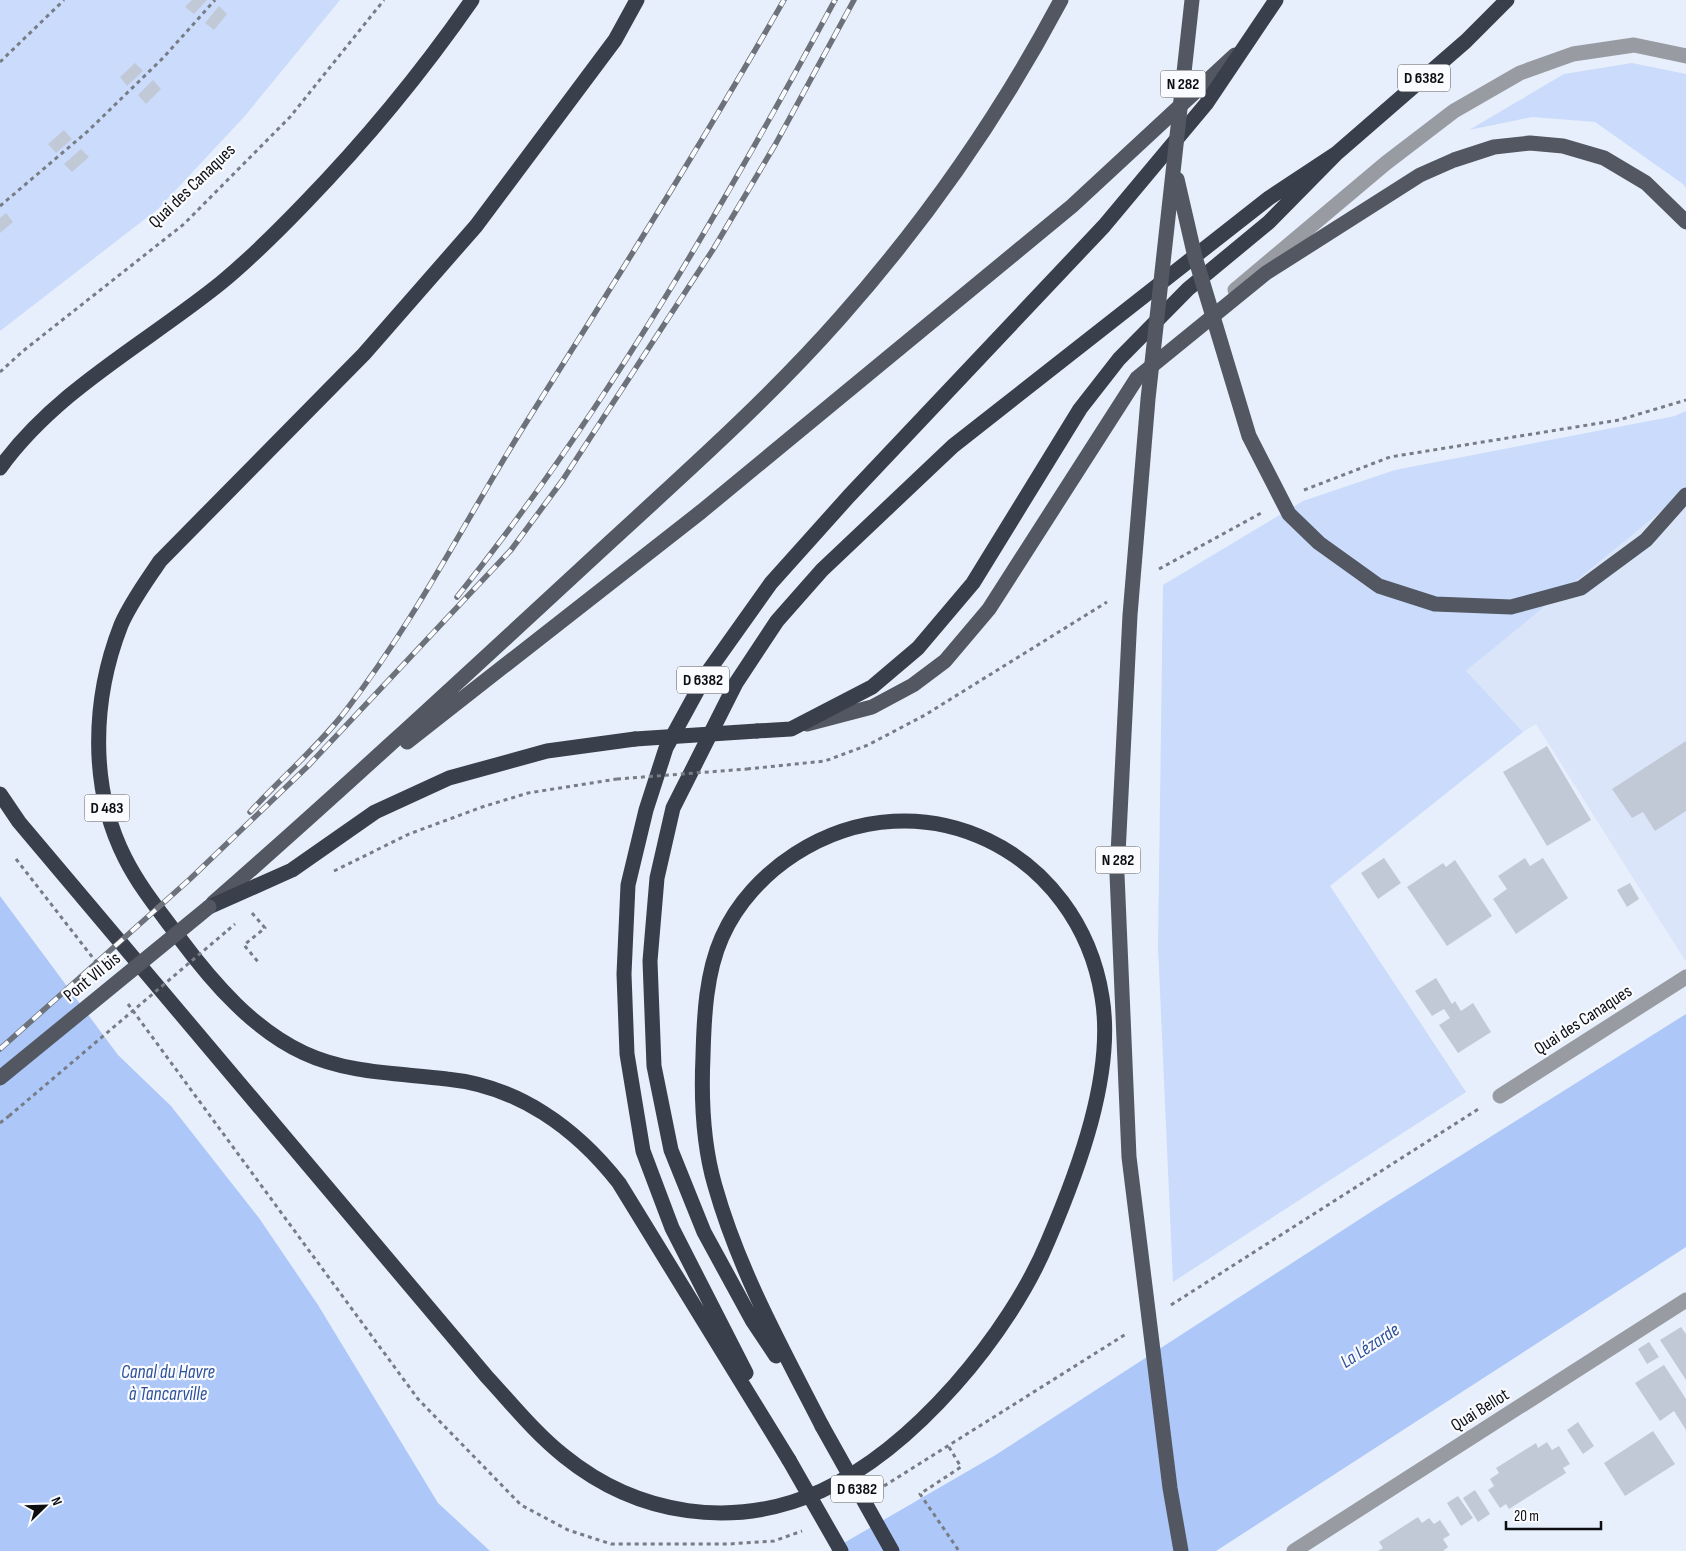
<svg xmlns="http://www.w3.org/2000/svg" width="1686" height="1551" font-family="'Sofia Sans Condensed',sans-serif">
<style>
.built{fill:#dae5f9}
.green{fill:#cadbfb}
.water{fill:#acc7f8}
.building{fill:#c2c9d6}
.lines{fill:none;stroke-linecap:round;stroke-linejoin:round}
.path{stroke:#777c85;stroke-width:3;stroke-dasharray:4 4;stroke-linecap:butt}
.minor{stroke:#989ba1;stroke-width:15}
.major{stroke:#525761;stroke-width:15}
.highway{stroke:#3a404b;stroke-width:15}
.rail-casing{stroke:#6d727a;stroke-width:5.5}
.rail{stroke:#fafbfe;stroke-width:4;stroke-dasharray:11;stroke-linecap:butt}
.path-bridge{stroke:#777c85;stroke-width:3;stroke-dasharray:4 4;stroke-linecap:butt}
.major-bridge{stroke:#525761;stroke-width:15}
.highway-bridge{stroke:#3a404b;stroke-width:15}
.labels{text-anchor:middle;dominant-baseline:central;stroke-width:4.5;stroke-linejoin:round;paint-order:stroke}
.shield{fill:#fafbfe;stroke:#535559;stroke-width:1}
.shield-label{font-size:16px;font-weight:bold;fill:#0c0e12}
.street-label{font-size:18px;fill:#0c0e12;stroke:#fafbfe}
.water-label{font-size:19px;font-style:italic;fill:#2e529a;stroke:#fafbfe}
</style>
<rect width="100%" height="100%" fill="#e7effc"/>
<path class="built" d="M1686,491V962L1536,724L1523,732L1465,672Z"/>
<path class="green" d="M0,0H340L244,117L158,209L0,331Z
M1632,63L1686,74V188L1683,184L1595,122L1532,117L1469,130L1564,74Z
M1686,411V491L1466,671L1523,732L1330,886L1466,1092L1173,1282L1158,947L1163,585L1303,501L1395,470L1675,416Z"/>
<path class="water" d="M0,896L118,1055L171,1106L259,1218L318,1305L438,1503L490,1551H0Z
M1686,1014V1247L1216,1551H830L994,1456L1377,1208Z"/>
<path class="building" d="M192,0H207L194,14L185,7Z
M219,6L227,14L214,30L205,23Z
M135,63L143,71L127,86L120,77Z
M153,80L161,89L146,104L138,95Z
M64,130L72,139L56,153L48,144Z
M81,149L89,157L72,172L64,164Z
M6,213L13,222L0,233V218Z
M1686,741V811L1655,831L1643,812L1632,818L1612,789Z
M1547,746L1591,820L1547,846L1503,772Z
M1384,858L1401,883L1378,899L1361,873Z
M1525,858L1530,866L1543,858L1568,898L1516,934L1493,899L1507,889L1498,876Z
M1455,860L1492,916L1447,946L1407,887L1443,863L1446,867Z
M1630,883L1639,899L1627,907L1617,890Z
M1436,978L1452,1004L1455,1001L1461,1011L1473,1003L1491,1032L1458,1053L1439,1025L1450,1018L1444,1009L1432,1016L1415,991Z
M1681,1327L1686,1334V1380L1660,1340Z
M1649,1342L1659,1357L1647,1364L1638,1349Z
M1664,1365L1686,1399V1430L1674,1411L1660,1421L1635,1383Z
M1578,1422L1594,1446L1583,1454L1567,1430Z
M1653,1431L1675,1464L1625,1496L1604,1463Z
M1547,1442L1552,1450L1559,1446L1570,1464L1563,1468L1566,1473L1509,1509L1506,1504L1500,1508L1488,1490L1494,1486L1490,1479L1499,1473L1496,1468L1536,1443L1538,1448Z
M1475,1490L1490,1514L1478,1522L1463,1498Z
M1458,1496L1473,1518L1461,1526L1447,1503Z
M1418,1517L1422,1523L1429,1518L1434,1524L1440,1520L1450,1535L1443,1539L1448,1547L1443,1551H1378L1383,1548L1379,1542Z"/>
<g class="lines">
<path class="path" d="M0,62L64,0
M0,206L88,131L163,58L215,0
M0,372L23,351L184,224L290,117L384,0
M1304,490L1390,457L1619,420L1686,400
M1159,569L1263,512
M747,769L825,761L868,745L925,715L1107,602
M16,859L100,967
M334,871L409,834L482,807L528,793L617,779
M252,913L265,928L244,945L259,963
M228,930L235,924
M128,1004L418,1399L521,1505L568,1530L611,1544H729L774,1541L802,1531
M0,1123L9,1116
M1171,1305L1480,1108
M949,1447L961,1467L920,1494L959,1551
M884,1486L1126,1334"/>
<path class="minor" d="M1235,290L1386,163L1454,111L1520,73L1573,54L1634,45L1686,56
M1500,1096L1686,977
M1294,1551L1686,1300"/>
<path class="major" d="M807,724L872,707L913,685L945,661L989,609L1137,378L1266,273L1420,175L1454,160L1494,147L1530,143L1563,146L1604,158L1646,183L1686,222
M407,742L702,511L1072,206L1235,55
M213,903C334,797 452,688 570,579C661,494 757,412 840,318C926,221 1000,115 1061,0"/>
<path class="highway" d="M637,0L615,40L476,226L364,354L160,561C146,582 131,602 121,625C92,699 89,787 125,858C140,888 161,913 181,940C213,983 254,1030 304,1053C349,1074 399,1073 447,1079C518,1086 576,1128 619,1183L789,1460
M0,468C57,389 147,343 222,282C251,258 278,231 304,204C368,138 420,75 472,0
M757,731L791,729L872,687L918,648L973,583L1080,409L1119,359L1188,289L1269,222L1337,153L1466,41L1507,0
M0,794L19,822L487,1377C512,1404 535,1433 564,1456C638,1516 734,1530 821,1491C914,1448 1009,1335 1048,1241C1078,1171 1115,1074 1102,997C1079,851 922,772 795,854C764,874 737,903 722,937C706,973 704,1016 703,1056C701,1099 703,1145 715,1186C739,1271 782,1348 822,1426
M209,907L292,870L375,812L449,778L547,751L635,739
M776,1356L752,1320L704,1232L671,1150L654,1066L650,961L657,878L673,808L736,683L777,621L822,570L953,446L1269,198L1337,153
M746,1373L672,1228L643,1151L627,1054L624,974L628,885L646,810L666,748L707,673L771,583L849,496L1104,226L1206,104L1276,0"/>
<g class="rail-casing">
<path id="rail" d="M457,597C604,413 723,207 835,0
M250,812C281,778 319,746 347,709C417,618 468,515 529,418C616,280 703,142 784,0
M0,1049L190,879L308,766L511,550L562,481L714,248L775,145L854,0"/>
</g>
<use href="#rail" class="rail"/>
<path class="path-bridge" d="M617,779L747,769
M9,1116L228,930"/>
<path class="major-bridge" d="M1177,179L1195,257L1249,436L1289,514L1319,543L1379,586L1435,604L1511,607L1581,588L1646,540L1686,495
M0,1078L209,907
M1181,1551L1170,1488L1129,1157L1117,874L1130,615L1148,399L1192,0"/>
<path class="highway-bridge" d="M635,739L757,731
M822,1426L892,1551
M789,1460L841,1551"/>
</g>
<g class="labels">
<g class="shield">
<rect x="1398" y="64.5" width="52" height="27" rx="4"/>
<rect x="1160.5" y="70.5" width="45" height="27" rx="4"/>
<rect x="677" y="666.5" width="52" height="27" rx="4"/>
<rect x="84.5" y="794.5" width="45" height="27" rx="4"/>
<rect x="1095.5" y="846.5" width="45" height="27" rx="4"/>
<rect x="831" y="1475.5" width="52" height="27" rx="4"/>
</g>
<g class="shield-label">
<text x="1424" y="78">D 6382</text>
<text x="1183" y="84">N 282</text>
<text x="703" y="680">D 6382</text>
<text x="107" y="808">D 483</text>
<text x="1118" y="860">N 282</text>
<text x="857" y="1489">D 6382</text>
</g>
<g class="street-label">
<text transform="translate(192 186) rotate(-44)">Quai des Canaques</text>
<text transform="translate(92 977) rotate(-39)">Pont VII bis</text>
<text transform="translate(1583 1020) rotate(-33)">Quai des Canaques</text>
<text transform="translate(1480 1410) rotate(-32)">Quai Bellot</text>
</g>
<g class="water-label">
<text transform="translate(1370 1346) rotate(-33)">La Lézarde</text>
<text x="168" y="1372">Canal du Havre<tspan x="168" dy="22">à Tancarville</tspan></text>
</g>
</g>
<g transform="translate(45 1506) rotate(67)" stroke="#fafbfe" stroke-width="4" paint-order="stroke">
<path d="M0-4L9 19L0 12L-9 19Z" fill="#0c0e12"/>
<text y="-8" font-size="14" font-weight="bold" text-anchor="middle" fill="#0c0e12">N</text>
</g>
<path d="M1506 1521v8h95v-8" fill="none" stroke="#0c0e12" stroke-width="2.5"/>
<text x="1514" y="1521" font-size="15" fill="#0c0e12" stroke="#fafbfe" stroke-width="4" paint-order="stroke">20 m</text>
</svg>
